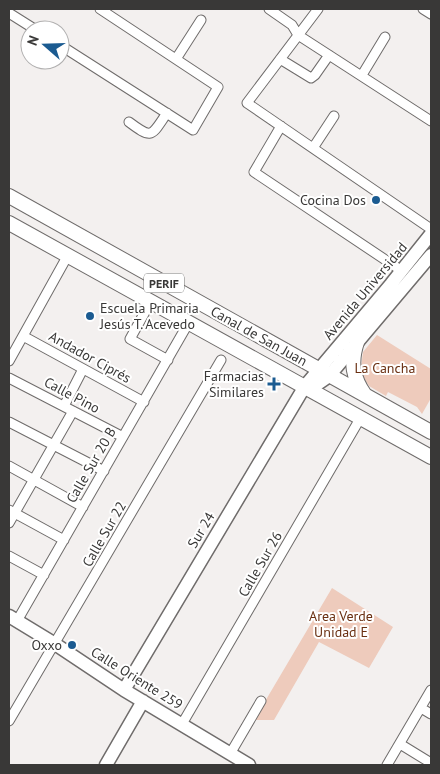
<svg xmlns="http://www.w3.org/2000/svg" width="440" height="774" font-family="'PT Sans',sans-serif">
<style>
.green{fill:#eecbbc}
.lines{fill:none;stroke-linecap:round;stroke-linejoin:round}
.street-casing{stroke:#6f6c6b;stroke-width:11}
.secondary-casing{stroke:#6f6c6b;stroke-width:15}
.primary-casing{stroke:#6f6c6b;stroke-width:16}
.street{stroke:#fff;stroke-width:9}
.secondary{stroke:#fff;stroke-width:12}
.primary{stroke:#fff;stroke-width:14}
.poi-dot{fill:#1b5b91;stroke:#fff;stroke-width:2}
.labels{text-anchor:middle;dominant-baseline:central;stroke-width:4;stroke-linejoin:round;paint-order:stroke}
.shield{fill:#fff;stroke:#747473;stroke-width:1}
.shield-label{font-size:12px;font-weight:bold;fill:#393837}
.poi-label{font-size:14px;fill:#393837;stroke:#fff;text-anchor:end}
.street-label{font-size:14px;fill:#393837;stroke:#fff}
.park-label{font-size:14px;fill:#6a3012;stroke:#fff}
</style>
<rect width="100%" height="100%" fill="#f3f0ef"/>
<path class="green" d="M377,335L431,369V398L422,414L417,407L388,392L386,396L369,386L362,375L361,368L363,352Z
M332,588L393,627L369,668L319,642L274,720H254Z"/>
<g class="lines">
<g class="street-casing">
<path id="street" d="M269,9L292,25L298,35L431,121
M318,9L247,103L431,229
M423,9L431,14
M9,13L36,30
M60,45L193,130L218,87L100,9
M176,59L201,20
M280,59L311,78L315,75L329,55
M362,75L385,37
M129,122C153,140 151,136 167,113
M281,126L254,172L402,271
M313,148L334,116
M151,301L130,339L168,360
M23,336L144,402
M9,361L68,255
M9,378L123,437
M64,406L83,369
M9,422L104,471
M9,466L83,507
M9,510L64,540
M9,523L73,411
M9,556L44,575
M17,621L189,322
M421,708L431,714
M9,721L221,360
M182,724L361,417
M400,744L431,763
M230,754L261,701
M387,765L431,690"/>
</g>
<g class="secondary-casing">
<path id="secondary" d="M305,386L316,385L329,376L431,255
M9,616L55,644L124,690L249,765
M124,690L305,386L391,284L431,234
M106,765L143,701"/>
</g>
<g class="primary-casing">
<path id="primary" d="M9,196L431,432
M9,223L431,457
M357,342C350,363 353,378 365,395"/>
</g>
<use href="#street" class="street"/>
<use href="#secondary" class="secondary"/>
<use href="#primary" class="primary"/>
</g>
<g class="poi-dot">
<circle cx="376" cy="200" r="5"/>
<circle cx="90" cy="316" r="5"/>
<path d="M271.5 376.5h5v5h5v5h-5v5h-5v-5h-5v-5h5z"/>
<circle cx="72" cy="645" r="5"/>
</g>
<g class="labels">
<rect class="shield" x="144" y="273.5" width="40" height="19" rx="4"/>
<g class="shield-label">
<text x="164" y="283">PERIF</text>
</g>
<g class="poi-label">
<text x="366" y="200">Cocina Dos</text>
<text x="100" y="308" text-anchor="start">Escuela Primaria<tspan x="100" dy="16">Jesús T. Acevedo</tspan></text>
<text x="264" y="376">Farmacias<tspan x="264" dy="16">Similares</tspan></text>
<text x="62" y="645">Oxxo</text>
</g>
<g class="street-label">
<text transform="translate(365 291) rotate(-50)">Avenida Universidad</text>
<text transform="translate(259 336) rotate(29)">Canal de San Juan</text>
<text transform="translate(90 357) rotate(29)">Andador Ciprés</text>
<text transform="translate(72 395) rotate(28)">Calle Pino</text>
<text transform="translate(91 465) rotate(-60)">Calle Sur 20 B</text>
<text transform="translate(201 530) rotate(-59)">Sur 24</text>
<text transform="translate(104 534) rotate(-60)">Calle Sur 22</text>
<text transform="translate(260 564) rotate(-60)">Calle Sur 26</text>
<text transform="translate(137 678) rotate(32)">Calle Oriente 259</text>
</g>
<g class="park-label">
<text x="385" y="368">La Cancha</text>
<text x="341" y="616">Area Verde<tspan x="341" dy="16">Unidad E</tspan></text>
</g>
</g>
<rect width="440" height="774" fill="none" stroke="#393837" stroke-width="20"/>
<g transform="translate(45 45) rotate(290)"><circle r="24" fill="#ffffff" stroke="#b0afaf"/>
<path d="M0-4L9 19L0 12L-9 19Z" fill="#1b5b91"/>
<text y="-8" font-size="14" font-weight="bold" text-anchor="middle" fill="#393837">N</text>
</g>
</svg>
